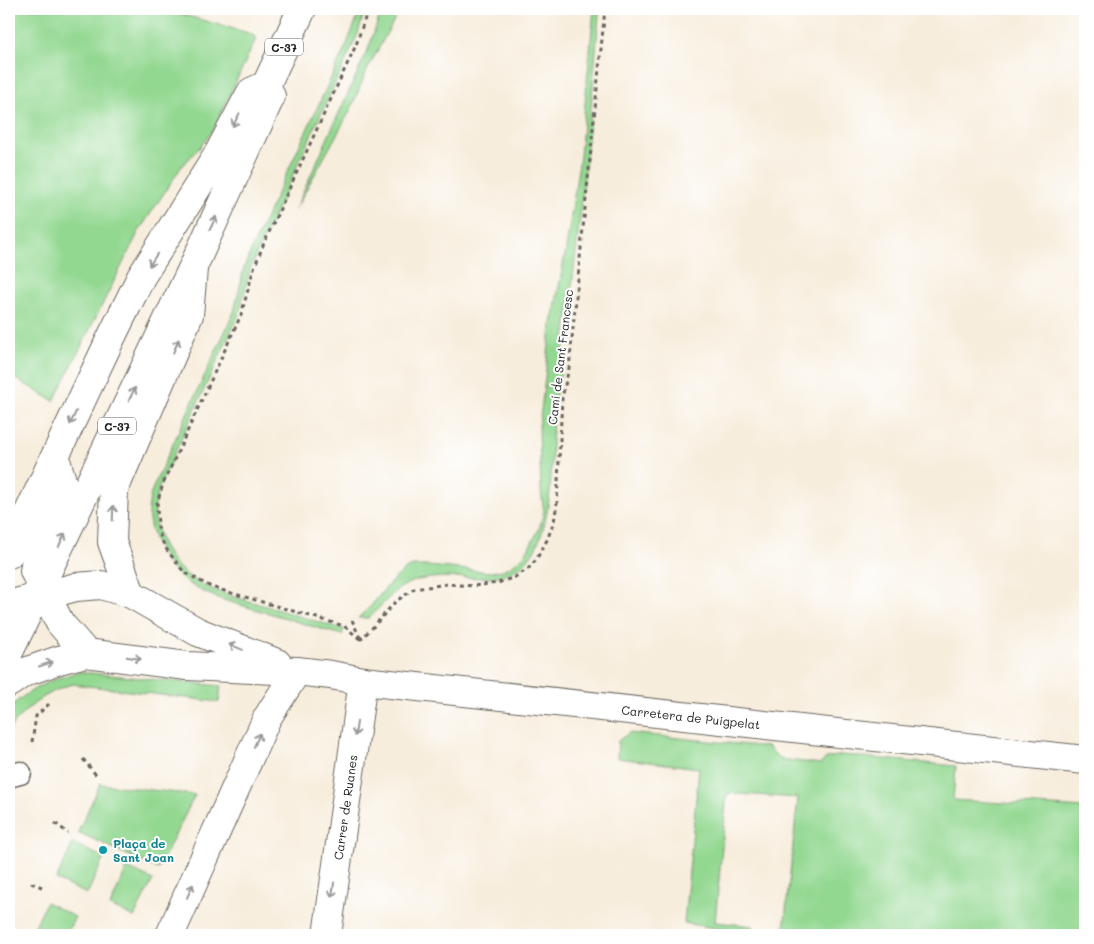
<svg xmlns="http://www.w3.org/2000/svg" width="1094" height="944" font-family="Mali,sans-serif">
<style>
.green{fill:#93d891;stroke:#587a56}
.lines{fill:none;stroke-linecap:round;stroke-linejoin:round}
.service-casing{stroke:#69655f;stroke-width:25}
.minor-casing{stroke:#69655f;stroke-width:30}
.tertiary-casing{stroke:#69655f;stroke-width:30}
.primary-casing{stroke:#69655f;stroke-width:30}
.path{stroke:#69655f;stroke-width:3;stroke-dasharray:4 4;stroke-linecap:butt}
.service{stroke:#fff;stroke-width:22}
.minor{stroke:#fff;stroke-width:28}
.tertiary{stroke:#fff;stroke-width:28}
.primary{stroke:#fff;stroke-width:28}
.oneway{stroke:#999}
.culture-dot{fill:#0f9aa8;stroke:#fff;stroke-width:2}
.labels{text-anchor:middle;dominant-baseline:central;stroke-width:4;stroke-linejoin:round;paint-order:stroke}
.shield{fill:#fff;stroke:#606060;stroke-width:1}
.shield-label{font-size:11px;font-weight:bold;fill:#1c1c1c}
.street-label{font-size:12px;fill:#1c1c1c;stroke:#fff}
.culture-label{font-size:12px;font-weight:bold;fill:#0d838f;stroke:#fff;text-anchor:start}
</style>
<rect width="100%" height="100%" fill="#fff"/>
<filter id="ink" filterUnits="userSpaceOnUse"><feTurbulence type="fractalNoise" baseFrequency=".02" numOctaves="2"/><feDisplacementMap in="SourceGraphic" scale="10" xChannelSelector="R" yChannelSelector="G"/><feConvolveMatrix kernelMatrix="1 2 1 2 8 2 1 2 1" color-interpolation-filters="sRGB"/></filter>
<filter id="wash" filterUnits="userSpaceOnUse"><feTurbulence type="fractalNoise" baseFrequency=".0096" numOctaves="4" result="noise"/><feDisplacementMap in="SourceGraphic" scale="20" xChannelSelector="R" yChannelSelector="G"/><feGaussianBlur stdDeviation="1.12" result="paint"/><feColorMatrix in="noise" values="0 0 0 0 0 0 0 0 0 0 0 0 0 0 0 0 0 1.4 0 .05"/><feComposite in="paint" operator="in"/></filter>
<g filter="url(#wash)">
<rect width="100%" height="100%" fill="#f7eddc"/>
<path class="green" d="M9,9H163L252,34L256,39L213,130L200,147L182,166L139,231L54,401L9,375Z
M359,9H365L358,34L260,246L250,269L239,314L159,487C153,509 153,521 162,543C181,586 225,594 266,606C292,614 318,622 344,629L342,635C319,629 296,621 272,614C224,600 176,593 155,541C147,522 146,504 154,485L234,312L244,268L256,239L346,46L356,21Z
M382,9H400L367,70L351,109L295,210L369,47Z
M594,9H599V14C589,137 577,260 559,382C552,402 553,421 552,442C552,470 551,502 543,529C522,602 465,567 415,581C395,586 383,606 368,618H358L370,607L389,584L407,568L414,566H428L491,572L502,570L510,567L525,555L539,529L544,511L541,492L539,426L551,329L566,249L580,156Z
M80,672L221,686L219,702L72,684C47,692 24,708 9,730V708C30,689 52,678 80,672Z
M629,733L768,747L780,759L821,764L826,758L843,755L956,766L953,800L1085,808V935H781L778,929H784L798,798L727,793L715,922L753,926V935H720L721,929L684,923L699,768L617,758L618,741Z
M100,784L195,795L158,869L78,832Z
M73,843L104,858L87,894L56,880Z
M127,868L153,880L134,917L110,906Z
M46,902L75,917L66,935H31Z"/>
</g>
<g filter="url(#ink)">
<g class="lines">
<g class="service-casing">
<path id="service" d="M9,776L20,773"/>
</g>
<g class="minor-casing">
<g id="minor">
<path d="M170,935L267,718L297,671"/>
<path id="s1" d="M327,935L363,681"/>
</g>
</g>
<g class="tertiary-casing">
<g id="tertiary">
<path d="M55,457L64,487L38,544L34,571L60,623L86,653"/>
<path d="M131,594L112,542L114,490L189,315L193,269"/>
<path d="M9,611L19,602L35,598L76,587L101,585L131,594L198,632L277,663"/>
<path id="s2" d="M9,683L25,672L59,660L86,653L187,666L297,671L331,675L363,681L1085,760"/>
</g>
</g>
<g class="primary-casing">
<path id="primary" d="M266,85L302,9
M9,554L109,342L141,277L217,156L251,92L266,85
M9,652L193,267L271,96L266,85"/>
</g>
<path class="path" d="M352,620L360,638
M360,639L344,626L211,587L184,572L167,550L161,539L158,527L157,503L163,484L241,315L254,268L264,243L356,45L368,9
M360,640L374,626L395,602L414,589L447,584L473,586L498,583L515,577L528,569L536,560L547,540L554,522L557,503L562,398L569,368L605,9
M32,742L36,716L49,704
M83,759L96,775
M55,823L68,833
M31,883L42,887"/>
<use href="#service" class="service"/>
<use href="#minor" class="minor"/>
<use href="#tertiary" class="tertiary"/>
<use href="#primary" class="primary"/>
</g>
<defs><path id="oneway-shaft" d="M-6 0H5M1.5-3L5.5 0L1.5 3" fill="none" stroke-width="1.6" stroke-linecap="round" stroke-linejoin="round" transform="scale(1.25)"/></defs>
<g class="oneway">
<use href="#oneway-shaft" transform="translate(236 120) rotate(118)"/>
<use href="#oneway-shaft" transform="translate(213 223) rotate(-65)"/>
<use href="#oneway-shaft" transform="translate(153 260) rotate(123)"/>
<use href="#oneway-shaft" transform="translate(176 346) rotate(-67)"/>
<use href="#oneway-shaft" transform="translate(132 394) rotate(-64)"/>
<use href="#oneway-shaft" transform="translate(73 418) rotate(115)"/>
<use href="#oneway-shaft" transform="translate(113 513) rotate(-88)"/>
<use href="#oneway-shaft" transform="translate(62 540) rotate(-64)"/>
<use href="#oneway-shaft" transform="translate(236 647) rotate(-158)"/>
<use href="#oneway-shaft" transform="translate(134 658) rotate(9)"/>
<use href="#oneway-shaft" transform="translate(46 664) rotate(-19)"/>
<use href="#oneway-shaft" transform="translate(356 729) rotate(98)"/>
<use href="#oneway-shaft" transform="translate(257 740) rotate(-66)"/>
<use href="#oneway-shaft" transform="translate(333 890) rotate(98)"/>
<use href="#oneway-shaft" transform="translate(190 891) rotate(-66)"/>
</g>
</g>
<circle class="culture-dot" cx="103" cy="850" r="5"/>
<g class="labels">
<g class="shield">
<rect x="265" y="38.5" width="38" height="17" rx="4"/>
<rect x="98" y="417.5" width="38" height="17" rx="4"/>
</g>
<g class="shield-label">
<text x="284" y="47">C-37</text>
<text x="117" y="426">C-37</text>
</g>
<g class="street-label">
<text transform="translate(560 357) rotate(-83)">Camí de Sant Francesc</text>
<text stroke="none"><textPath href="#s2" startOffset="692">Carretera de Puigpelat</textPath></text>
<text stroke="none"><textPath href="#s1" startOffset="129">Carrer de Ruanes</textPath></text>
</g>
<g class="culture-label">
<text x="113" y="843">Plaça de<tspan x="113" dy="14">Sant Joan</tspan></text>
</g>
</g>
<rect width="1094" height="944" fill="none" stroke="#fff" stroke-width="30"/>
</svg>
